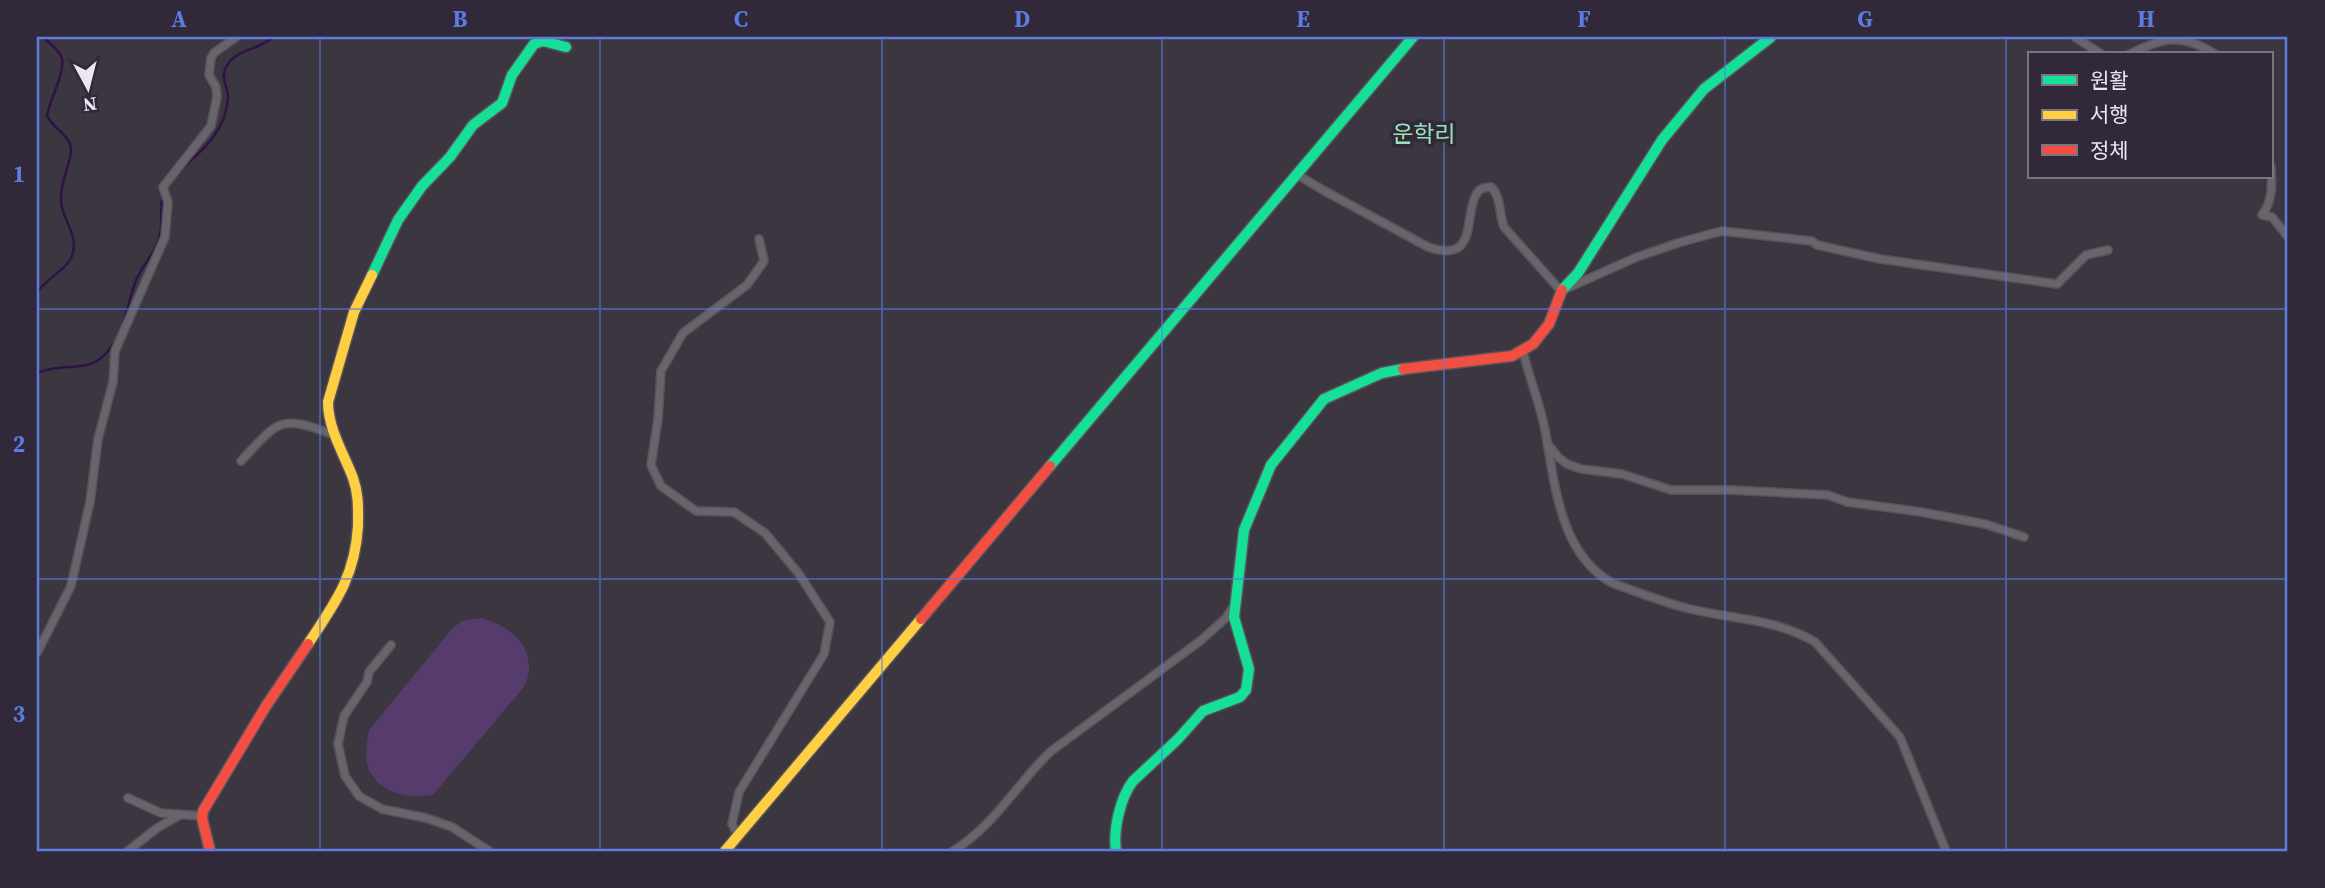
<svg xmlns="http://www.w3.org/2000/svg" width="2325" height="888" font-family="'Source Serif 4','Noto Sans KR',serif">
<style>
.green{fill:#563c6d}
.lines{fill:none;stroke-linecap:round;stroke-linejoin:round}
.stream{stroke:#311247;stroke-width:2.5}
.street-casing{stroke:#57535b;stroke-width:10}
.fast-casing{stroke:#57535b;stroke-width:13}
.slow-casing{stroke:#57535b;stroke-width:13}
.jam-casing{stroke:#57535b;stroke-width:13}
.street{stroke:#67646b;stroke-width:7}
.fast{stroke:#16e098;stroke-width:10}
.slow{stroke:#ffcf43;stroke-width:10}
.jam{stroke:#f24e42;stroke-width:10}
.grid{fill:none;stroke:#5b7ce0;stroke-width:2;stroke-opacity:0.55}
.labels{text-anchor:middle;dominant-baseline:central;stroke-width:7;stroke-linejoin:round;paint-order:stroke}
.quarter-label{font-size:23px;fill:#98e4b6;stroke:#31283a}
.neatline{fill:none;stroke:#5b7ce0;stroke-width:2.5}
.grid-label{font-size:23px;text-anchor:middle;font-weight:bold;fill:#5b7ce0}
</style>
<rect width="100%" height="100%" fill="#3b3640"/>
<path class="green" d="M482,618C506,625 530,641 529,670C529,675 526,682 524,687L433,795C410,798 381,795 369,770C364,758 367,743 369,730L452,629L462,621Z"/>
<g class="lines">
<path class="stream" d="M178,172C202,151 227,131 228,96C228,87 221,80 225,70C233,48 259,51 273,37
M37,293C45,279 64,272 71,258C81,236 62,221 61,201C59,181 75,156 70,144C65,131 51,127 47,115C50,100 65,72 62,59C60,50 49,43 43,37
M122,326C128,310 130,294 137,278C143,265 154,254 159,239C164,224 159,210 163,195
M37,373C76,358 90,381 117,339"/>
<g class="street-casing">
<path id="street" d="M2075,37L2101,54
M2130,54C2163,37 2182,33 2215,54
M2271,167C2272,185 2273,201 2262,215L2272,217L2288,237
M1298,175L1321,189L1428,247C1480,265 1463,213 1477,193C1480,188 1485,187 1491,187C1501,196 1499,214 1504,227L1561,291L1637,257L1681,242L1722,231L1812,241L1817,245L1880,259L2057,284L2086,255L2108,250
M1523,351C1529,378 1540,403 1545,430C1555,483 1559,553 1612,583C1638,592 1664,603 1690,609C1732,619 1777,619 1815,642L1900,737L1946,851
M1547,443L1558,457L1567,464L1581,469L1622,474L1671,490H1732L1828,495L1847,502L1921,512L1985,524L2024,537
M241,461C280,419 280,414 337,436
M391,645L369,672L367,682L344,716L338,744L345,776L359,796L382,809L426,818L452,827L489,851
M37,653L71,586L90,502L98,439L113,382L115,351L165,237L168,202L163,187L211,126L217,97L216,87L209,75L211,58L214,53L236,37
M128,798L161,813L202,816
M738,837L732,824L739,792L824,654L830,622L799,574L765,533L734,512L696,511L661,486L651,465L658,419L661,371L683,333L747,285L764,261L759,239
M128,851L157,828L180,815
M953,851C995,825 1016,785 1050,752L1200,641L1226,618L1233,607"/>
</g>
<g class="fast-casing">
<path id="fast" d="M372,275L398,220L422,186L450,157L473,125L502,103L512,75L534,44L543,41L566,47
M1562,290L1578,273L1662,140L1704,89L1771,37
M1050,466L1413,37
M1116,851C1113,830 1120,798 1133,781L1178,739L1203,711L1240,697L1246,690L1249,669L1234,617L1244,530L1271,465L1324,399L1382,373L1403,369"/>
</g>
<g class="slow-casing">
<path id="slow" d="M308,644C335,603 355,577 358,526C358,509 359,495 353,478C344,454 328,429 328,402L354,312L372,275
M725,851L921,619"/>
</g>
<g class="jam-casing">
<path id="jam" d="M1403,369L1512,356L1533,344L1549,324L1562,290
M921,619L1050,466
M210,851L202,818L203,811L266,706L308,644"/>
</g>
<use href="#street" class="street"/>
<use href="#fast" class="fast"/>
<use href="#slow" class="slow"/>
<use href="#jam" class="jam"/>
</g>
<path class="grid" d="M320,37V851M600,37V851M882,37V851M1162,37V851M1444,37V851M1725,37V851M2006,37V851M37,309H2288M37,579H2288"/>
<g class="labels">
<g class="quarter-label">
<text x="1424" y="134">운학리</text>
</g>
</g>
<rect width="2325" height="888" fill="none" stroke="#31283a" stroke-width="77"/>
<rect x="2028" y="52" width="245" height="126" fill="#31283a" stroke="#7c7484" stroke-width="2"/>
<rect x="2042" y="75" width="35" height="10" fill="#16e098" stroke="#7c7484" stroke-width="2"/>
<text x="2090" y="88" font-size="21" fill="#ece6f2">원활</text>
<rect x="2042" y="110" width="35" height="10" fill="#ffcf43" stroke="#7c7484" stroke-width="2"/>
<text x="2090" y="122" font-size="21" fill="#ece6f2">서행</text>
<rect x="2042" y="145" width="35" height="10" fill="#f24e42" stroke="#7c7484" stroke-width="2"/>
<text x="2090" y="158" font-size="21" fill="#ece6f2">정체</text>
<g transform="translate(88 88) rotate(173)" stroke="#31283a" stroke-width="5" paint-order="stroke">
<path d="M0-5L12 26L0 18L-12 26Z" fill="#ece6f2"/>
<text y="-10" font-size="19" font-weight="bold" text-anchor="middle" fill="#ece6f2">N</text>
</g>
<rect x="38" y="38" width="2248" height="812" class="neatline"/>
<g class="grid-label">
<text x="179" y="27">A</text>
<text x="460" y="27">B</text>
<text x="741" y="27">C</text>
<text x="1022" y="27">D</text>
<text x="1303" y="27">E</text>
<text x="1584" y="27">F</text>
<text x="1865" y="27">G</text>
<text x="2146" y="27">H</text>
<text x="19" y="182">1</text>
<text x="19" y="452">2</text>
<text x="19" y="722">3</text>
</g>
</svg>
